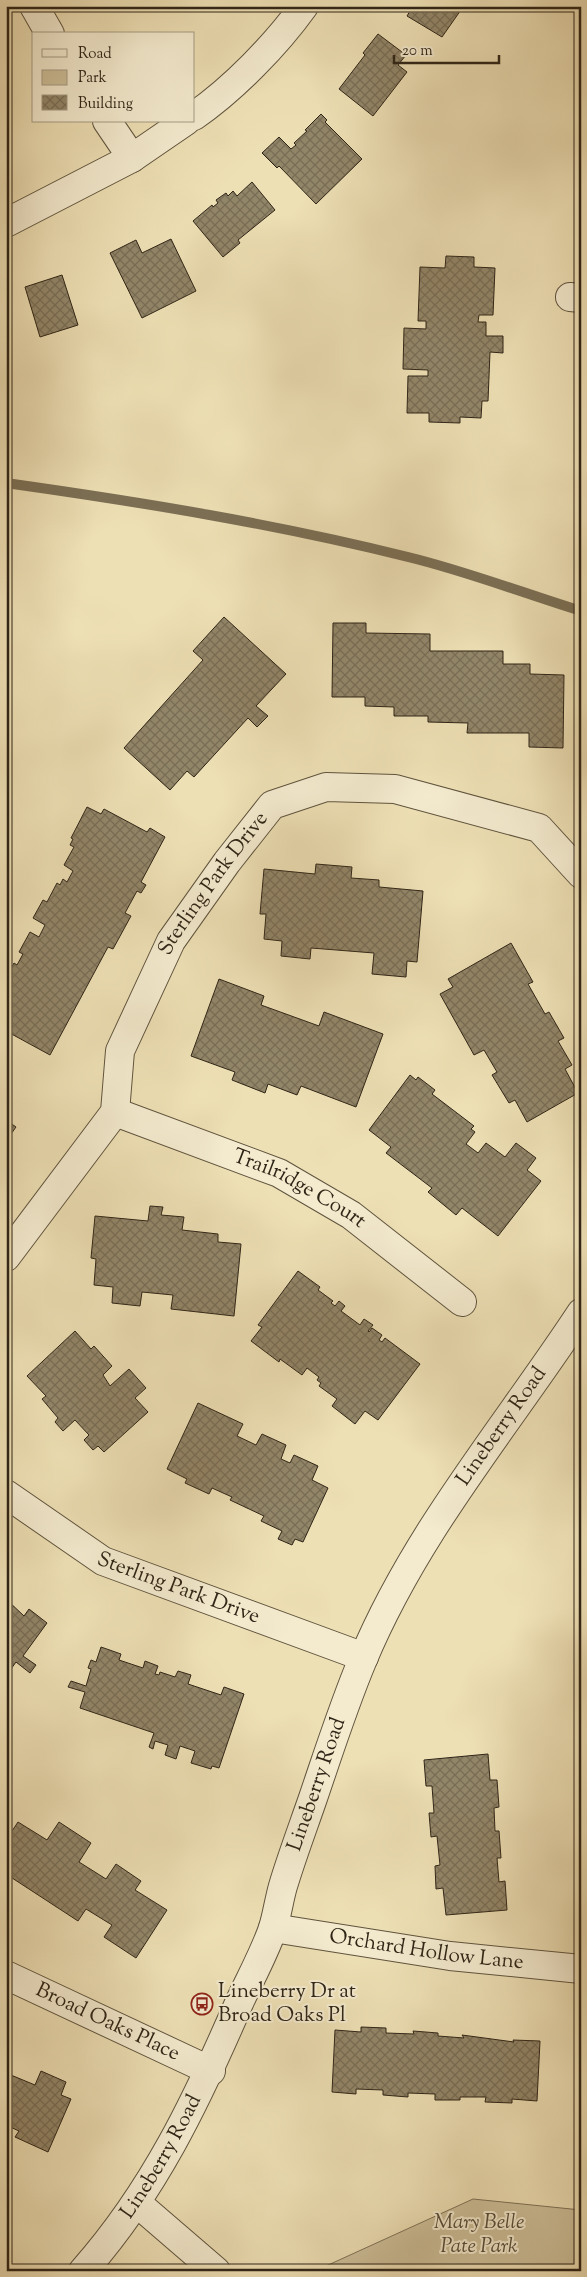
<svg xmlns="http://www.w3.org/2000/svg" width="587" height="2277" font-family="'Sorts Mill Goudy',serif">
<style>
.park{fill:#cec09a;stroke:#7e7258}
.lines{fill:none;stroke-linecap:round;stroke-linejoin:round}
.stream{stroke:#7b6f55;stroke-width:10}
.building{fill:url(#building-cross-hatch);stroke:#2f2517}
.minor-casing{stroke:#5f543e;stroke-width:30}
.tertiary-casing{stroke:#5f543e;stroke-width:30}
.minor{stroke:#f4ebcf;stroke-width:28}
.tertiary{stroke:#f4ebcf;stroke-width:28}
.labels{text-anchor:middle;dominant-baseline:central;stroke-width:4;stroke-linejoin:round;paint-order:stroke}
.street-label{font-size:21px;fill:#2f2517;stroke:#f4ebcf}
.poi-label{font-size:21px;fill:#2f2517;stroke:#f4ebcf;text-anchor:start}
.park-label{font-size:21px;font-style:italic;fill:#574c38;stroke:#f4ebcf}
</style>
<defs>
<pattern id="building-cross-hatch" width="8" height="8" patternUnits="userSpaceOnUse" patternTransform="scale(1.25)"><rect width="8" height="8" fill="#928669"/><path d="M0 0l8 8M0 8l8-8" fill="none" stroke="#786d55"/></pattern>
</defs>
<rect width="100%" height="100%" fill="#eee0b5"/>
<filter id="stains"><feTurbulence type="fractalNoise" baseFrequency=".004" numOctaves="4"/><feColorMatrix values="0 0 0 0 .2 0 0 0 0 .09 0 0 0 0 .02 0 0 0 .5 -.17"/></filter>
<radialGradient id="worn" r=".72"><stop offset=".6" stop-color="#630" stop-opacity="0"/><stop offset="1" stop-color="#630" stop-opacity=".3"/></radialGradient>
<path class="park" d="M473,2199L581,2210V2271H315Z"/>
<g class="lines">
<path class="stream" d="M6,483C141,502 276,524 408,557C466,571 523,593 581,611"/>
</g>
<path class="building" d="M413,6H461L463,7L442,37L407,16Z
M378,34L406,55L398,65L407,72L373,116L339,89L365,55L363,53Z
M321,114L327,120L325,122L362,159L316,204L279,166L277,168L262,153L279,137L291,149L296,145L294,143L307,131L305,130Z
M252,182L275,210L238,240L240,243L223,257L193,221L212,205L213,207L218,203L216,200L226,193L228,196L233,191L237,196Z
M171,239L196,291L142,318L110,253L136,240L142,253Z
M446,256L474,257V267L495,268L493,315H479L478,322H486V336H503V353L490,352L488,401H482L481,418L460,417V423L429,422V413H407L408,376H428V370L403,369L404,328L426,329V321H418L420,267L445,268Z
M62,275L78,325L40,337L25,287Z
M224,617L286,674L256,706L268,716L257,727L248,718L194,777L187,771L170,790L124,748L203,660L193,651Z
M333,623H366V633L430,634V651H503V664H530V674L564,675L563,748L529,747V733H467L468,723L428,722V716H394V707L365,706V697H332Z
M87,807L101,814L104,809L147,832L150,828L165,837L141,882L146,885L141,893L137,891L125,913L131,916L113,949L108,947L50,1055L6,1031V977L14,963L17,965L23,954L19,952L30,932L39,937L45,925L33,918L43,900L47,902L57,883L60,885L63,879L67,882L73,871L64,865L74,847L70,845L73,839L71,838Z
M316,864L352,867L351,878L379,880V887L423,891L417,962L407,961L406,977L372,974L374,953L311,948L310,959L281,956L282,941L264,939L266,914H260L264,869L315,874Z
M511,943L533,982L528,984L545,1014L549,1012L564,1038L558,1041L572,1065L565,1069L578,1093L527,1122L515,1100L509,1103L492,1075L497,1072L484,1050L474,1055L440,994L453,987L448,979Z
M219,979L264,996L261,1005L319,1026L324,1012L383,1034L356,1107L301,1086L297,1095L268,1084L265,1093L232,1080L235,1072L191,1056Z
M410,1075L416,1080L418,1077L435,1090L432,1094L474,1126L471,1129L475,1132L466,1144L478,1153L486,1143L505,1157L516,1143L536,1158L527,1170L541,1181L498,1236L462,1208L456,1215L428,1192L432,1188L386,1153L391,1147L369,1130Z
M6,1120L16,1127L6,1141Z
M150,1206L163,1207L161,1215L184,1217L182,1230L218,1234V1242L241,1244L234,1316L171,1309L173,1295L142,1292L140,1306L112,1303L113,1287L94,1285L96,1259L91,1258L95,1216L148,1221Z
M298,1271L320,1287L318,1290L333,1301L331,1303L335,1306L339,1301L345,1306L341,1311L360,1325L364,1319L373,1325L368,1331L369,1332L372,1328L382,1335L379,1340L382,1342L385,1338L420,1364L378,1420L365,1411L355,1424L332,1406L337,1399L319,1386L321,1383L317,1380L319,1377L307,1368L302,1375L280,1359L279,1362L251,1341L262,1327L258,1325Z
M75,1331L91,1349L94,1346L112,1366L103,1375L110,1386L129,1369L146,1388L135,1398L148,1412L104,1452L98,1446L93,1450L84,1440L89,1435L75,1420L63,1431L55,1422L58,1418L42,1399L46,1396L27,1376Z
M198,1403L243,1424L237,1436L256,1445L262,1434L286,1445L281,1459L290,1463L294,1455L318,1466L312,1480L328,1488L303,1542L295,1539L292,1545L278,1539L282,1531L261,1521L264,1516L230,1500L232,1497L212,1488L209,1494L185,1483L187,1479L167,1469Z
M6,1599L24,1616L29,1609L47,1623L23,1656L36,1665L30,1673L16,1662L6,1676Z
M101,1647L121,1654L119,1660L143,1668L145,1661L158,1666L155,1674L159,1675L160,1672L175,1677L178,1671L191,1675L188,1684L221,1695L224,1687L244,1694L219,1768L212,1766L211,1769L191,1763L195,1751L180,1746L176,1759L165,1755L168,1745L155,1741L153,1749L149,1747L154,1733L80,1708L85,1692L68,1687L71,1681L86,1686L91,1669L88,1668L91,1660L96,1662Z
M488,1754L490,1780H497L499,1807L494,1808L495,1831H499L501,1858H497L499,1882L505,1881L507,1910L446,1915L443,1888L436,1889L435,1866L440,1865L437,1836L431,1837L429,1813H434L432,1786H426L424,1760Z
M18,1822L47,1840L59,1822L91,1843L79,1862L106,1879L116,1864L141,1881L135,1890L167,1910L136,1958L104,1937L112,1925L86,1909L78,1921L6,1874V1840Z
M361,2027L386,2028V2033L414,2034L413,2031L438,2033V2036L464,2038L462,2035L514,2042L513,2040L540,2041L537,2101L512,2099V2103L485,2102L486,2097H460V2100H435V2094L408,2093V2097L383,2095V2090L356,2089V2094L332,2092L335,2030L361,2032Z
M41,2071L66,2082L61,2095L71,2099L48,2152L15,2137L19,2131L6,2125V2073L35,2085Z"/>
<g class="lines">
<g class="minor-casing">
<g id="minor">
<path d="M34,6L50,34"/>
<path d="M194,116C233,89 276,45 304,6"/>
<path d="M107,121L132,158"/>
<path d="M6,223L132,158L186,121"/>
<path d="M570,297L581,298"/>
<path id="s1" d="M115,1112L279,1173L351,1215L462,1302"/>
<path id="s2" d="M6,1257L115,1112L120,1051L171,941L227,862L272,805L326,787L395,789L539,828L581,874"/>
<path id="s3" d="M6,1494L103,1561L364,1657"/>
<path id="s4" d="M273,1928L450,1956L581,1969"/>
<path id="s5" d="M6,1975L211,2071"/>
</g>
</g>
<g class="tertiary-casing">
<g id="tertiary">
<path d="M137,2203L216,2271"/>
<path id="s6" d="M83,2271C154,2191 197,2100 239,2003C250,1979 264,1954 273,1928C277,1915 279,1900 283,1886C292,1856 303,1827 313,1798C329,1751 344,1704 363,1659C416,1532 506,1427 581,1313"/>
</g>
</g>
<use href="#minor" class="minor"/>
<use href="#tertiary" class="tertiary"/>
</g>
<defs>
<g id="bus-ring" transform="scale(1.125)"><circle r="9.5" fill="#f4ebcf" stroke="#8f2418" stroke-width="1.5"/><path d="M-5-6H5V4H4V6H2V4H-2V6H-4V4H-5ZM-3.5-4V0h7V-4ZM-3.5 1.2v1.5H-2V1.2ZM2 1.2v1.5H3.5V1.2Z" fill="#8f2418"/></g>
</defs>
<g fill-rule="evenodd">
<use href="#bus-ring" x="202" y="2004"/>
</g>
<g class="labels">
<g class="street-label">
<text stroke="none"><textPath href="#s2" startOffset="435">Sterling Park Drive</textPath></text>
<text stroke="none"><textPath href="#s1" startOffset="200">Trailridge Court</textPath></text>
<text stroke="none"><textPath href="#s6" startOffset="949">Lineberry Road</textPath></text>
<text stroke="none"><textPath href="#s3" startOffset="198">Sterling Park Drive</textPath></text>
<text stroke="none"><textPath href="#s6" startOffset="544">Lineberry Road</textPath></text>
<text stroke="none"><textPath href="#s4" startOffset="155">Orchard Hollow Lane</textPath></text>
<text stroke="none"><textPath href="#s5" startOffset="112">Broad Oaks Place</textPath></text>
<text stroke="none"><textPath href="#s6" startOffset="139">Lineberry Road</textPath></text>
</g>
<g class="poi-label">
<text x="218" y="1992">Lineberry Dr at<tspan x="218" dy="24">Broad Oaks Pl</tspan></text>
</g>
<g class="park-label">
<text x="479" y="2223">Mary Belle<tspan x="479" dy="24">Pate Park</tspan></text>
</g>
</g>
<rect width="587" height="2277" fill="none" stroke="#eee0b5" stroke-width="25"/>
<rect x="8" y="8" width="572" height="2262" fill="none" stroke="#2f2517" stroke-width="2.5"/>
<rect x="12" y="12" width="562" height="2252" fill="none" stroke="#2f2517"/>
<rect x="32" y="32" width="162" height="90" fill="#f4ebcf" stroke="#a59c85"/>
<rect x="42" y="49" width="25" height="8" fill="#f4ebcf" stroke="#a59c85"/>
<text x="78" y="58" font-size="15" fill="#2f2517">Road</text>
<rect x="42" y="70" width="25" height="15" fill="#cec09a" stroke="#a59c85"/>
<text x="78" y="82" font-size="15" fill="#2f2517">Park</text>
<rect x="42" y="95" width="25" height="15" fill="url(#building-cross-hatch)" stroke="#a59c85"/>
<text x="78" y="108" font-size="15" fill="#2f2517">Building</text>
<path d="M394 55v8h105v-8" fill="none" stroke="#2f2517" stroke-width="2.5"/>
<text x="402" y="55" font-size="15" fill="#2f2517" stroke="#f4ebcf" stroke-width="4" paint-order="stroke">20 m</text>
<rect width="100%" height="100%" filter="url(#stains)"/>
<rect width="100%" height="100%" fill="url(#worn)"/>
</svg>
